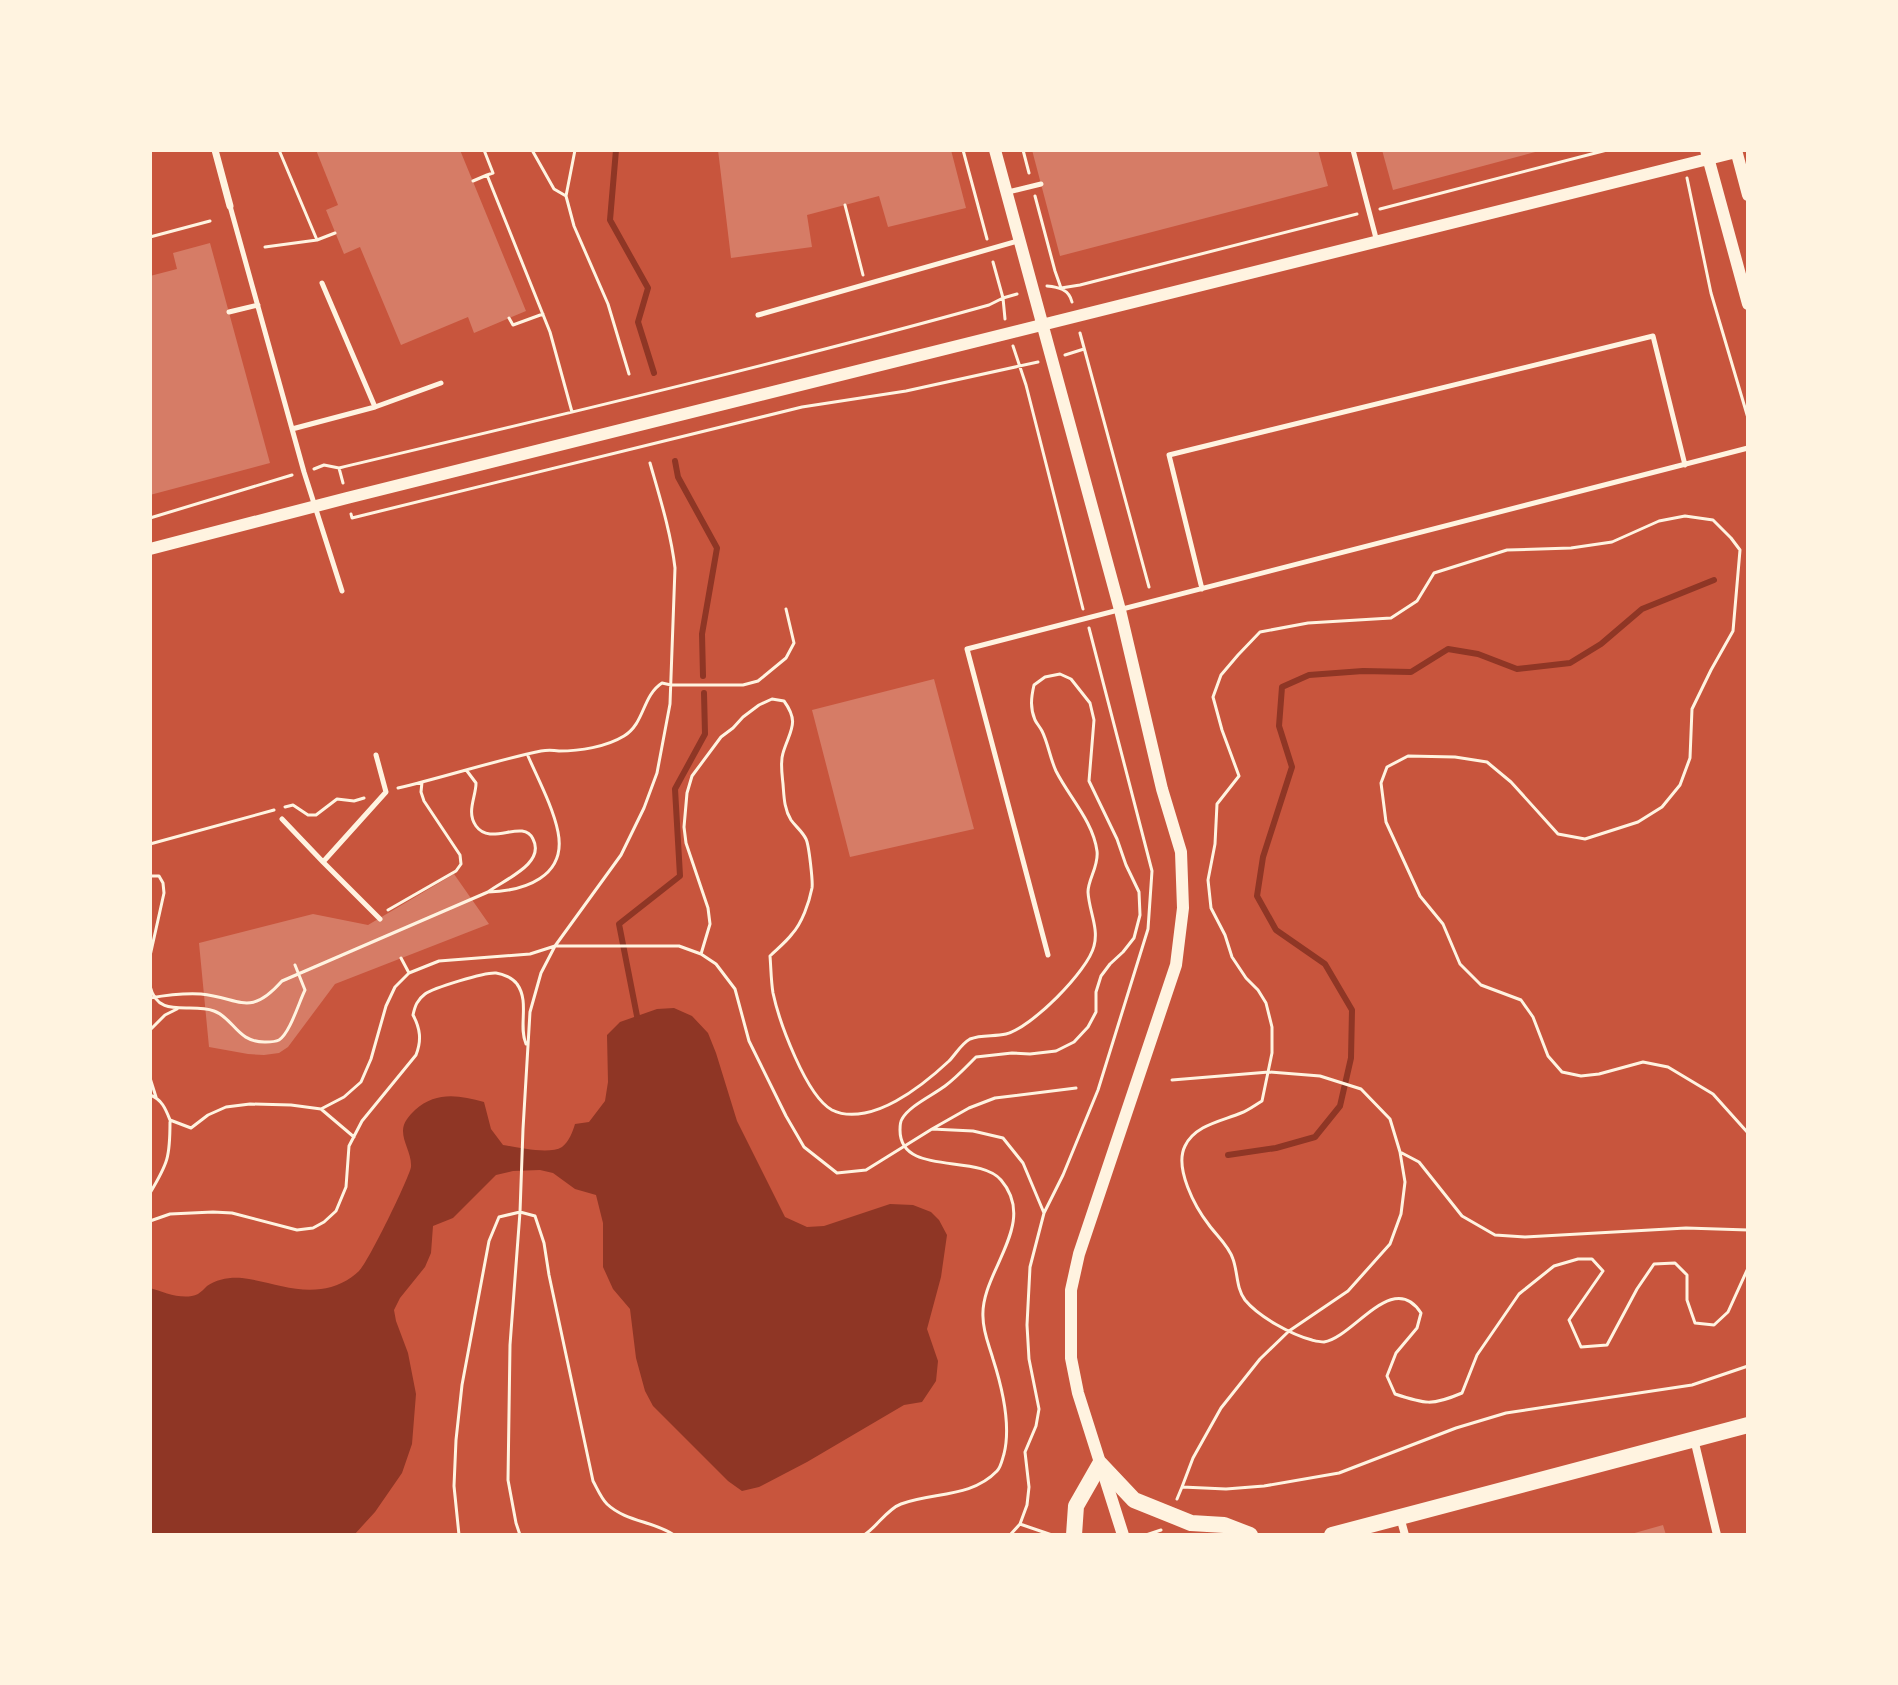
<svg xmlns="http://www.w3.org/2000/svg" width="1898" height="1685" font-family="'Alegreya Sans',sans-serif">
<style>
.water{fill:#8f3625}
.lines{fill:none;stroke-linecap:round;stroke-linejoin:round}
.stream{stroke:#8f3625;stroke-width:6}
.building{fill:#d67c66}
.path{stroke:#fff3e0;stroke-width:3}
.service{stroke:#fff3e0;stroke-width:5}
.pedestrian{stroke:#fff3e0;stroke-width:7}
.minor{stroke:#fff3e0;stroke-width:8}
.tertiary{stroke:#fff3e0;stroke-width:12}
.primary{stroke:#fff3e0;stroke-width:16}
</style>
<rect width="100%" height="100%" fill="#c8553d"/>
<path class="water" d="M674,1008L692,1016L708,1033L716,1053L737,1121L785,1217L807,1227L824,1226L890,1204L913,1205L931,1212L939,1220L947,1235L941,1277L927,1329L938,1361L936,1381L922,1402L904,1405L807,1462L759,1487L742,1491L728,1481L653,1406L645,1391L636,1358L630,1309L613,1289L603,1267V1223L596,1195L575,1189L553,1173L540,1170L513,1171L496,1175L453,1218L433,1226L431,1253L425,1267L400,1298L394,1310L396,1321L408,1353L416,1394L412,1444L402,1473L375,1512L354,1535H150V1288C164,1292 183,1301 198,1294C201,1292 204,1289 207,1286C217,1279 230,1277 242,1278C268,1281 295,1293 321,1289C334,1288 350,1280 359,1271C368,1263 409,1178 411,1167C412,1154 403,1143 403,1131C403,1122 409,1116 415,1110C436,1091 459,1095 484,1102L491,1129L503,1145C517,1147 549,1155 562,1147C569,1142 573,1131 575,1124L589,1122L605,1101L608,1082L607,1035L620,1022L657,1009Z"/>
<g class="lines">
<path class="stream" d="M616,150L610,220L648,288L638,322L654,373
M675,461L678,477L717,548L702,634L703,676
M637,1016L619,924L680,876L675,789L705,734L704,693
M1228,1155L1276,1148L1315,1137L1340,1106L1351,1058L1352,1010L1325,964L1276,930L1257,896L1263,857L1292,767L1279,726L1282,687L1309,675L1363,671L1411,672L1448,649L1478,654L1517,669L1570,663L1601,644L1642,609L1714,580"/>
</g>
<path class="building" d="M316,150H460L526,311L474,333L468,317L401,345L360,247L344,254L326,210L338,205Z
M718,150H951L966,208L888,227L879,196L807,215L812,247L731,258Z
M1032,150H1318L1328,186L1060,256Z
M1382,150H1538L1539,151L1393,190Z
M210,243L270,463L150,495V276L177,269L173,253Z
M934,679L974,829L850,857L812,710Z
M454,874L489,924L335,984L288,1047L279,1053L264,1055L248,1054L209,1047L199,943L313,914L368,925Z
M1663,1525L1666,1535H1631V1534Z"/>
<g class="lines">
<path class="path" d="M279,150L317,240
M484,150L493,173L487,175L550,332L572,412
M532,150L554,189L566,196
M575,150L566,196L574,226L608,304L629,374
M963,150L987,239
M1023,150L1029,173
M1687,178L1711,293L1748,418
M473,181L487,175
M1035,196L1055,271L1061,288L1080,285L1357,214
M845,205L863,275
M1380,209L1607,150
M150,237L210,221
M265,247L317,240L335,233
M1047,286C1058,287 1069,289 1072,302
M509,318L513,325L543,314
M1005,319L1003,298L1017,294
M1080,333L1149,587
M1013,346L1026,385L1083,609
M1065,355L1084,349
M339,468L343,483
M314,469L324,465L339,468C556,416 774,365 989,305L1003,298L993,262
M351,514L352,518L802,407L906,391L1038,362
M150,518L292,475
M467,771L476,783C476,797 466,812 476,826C491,847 523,818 533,839C546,864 503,880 488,892
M398,788C445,777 493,761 541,751C547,750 552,750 559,751C580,751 606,747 624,736C645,723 642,696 662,683L671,685H743L758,681L786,658L794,643L786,609
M285,807L293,805L308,815H316L337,799L354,801L364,798
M150,844L274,810
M150,876H159L163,883L164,893L150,956
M388,910L456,871L461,864L460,855L424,801L421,792L422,782
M701,954L710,924L708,908L686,843L684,827L687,793L692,776L721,737L733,728L743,717L759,705L772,699L784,701C800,723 790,730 783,753C780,762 782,774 783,784C784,796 784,809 791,820C796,827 802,831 806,839C809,845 813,882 812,888C809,903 802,923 792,934C786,942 777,949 770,956C771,968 771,981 773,993C779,1021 806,1096 832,1110C852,1120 878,1111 896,1101C916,1090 933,1076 949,1061C956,1054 961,1044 970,1039C982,1034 994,1037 1006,1034C1031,1028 1088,971 1094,946C1099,928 1089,911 1088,892C1088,879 1099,866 1097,851C1093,821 1069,797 1056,771C1050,758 1048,743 1042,731C1040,727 1037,724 1035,720C1030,708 1031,698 1034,685L1045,677L1060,674L1071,679L1090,703L1094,720L1089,781L1117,839L1126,865L1139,892L1140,915L1134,938L1123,952L1110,964L1101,976L1096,992V1012L1088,1027L1074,1042L1056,1051L1030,1054L1012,1053L976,1057C966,1067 957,1077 945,1086C933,1095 909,1106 902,1119C900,1122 900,1126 900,1130C900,1177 978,1153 1001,1180C1039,1224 980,1272 983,1317C983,1332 989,1345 993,1359C1002,1387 1011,1426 1004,1454C1002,1460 1001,1467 997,1471C971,1498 933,1492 901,1504C887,1509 877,1527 864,1535
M401,958L409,973
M150,986C158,1020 190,1002 214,1011C234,1018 237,1043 266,1042C270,1042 275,1042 279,1040C290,1033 299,1002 305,990L295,965
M150,998C167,995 184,993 201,994C241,998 249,1018 282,981L488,892C524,891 567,877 558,832C553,807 538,779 528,756
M150,1030L165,1015L177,1009
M150,1078L156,1097
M1172,1080L1269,1072L1320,1076L1361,1089L1390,1119L1400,1152L1419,1162L1462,1216L1495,1235L1525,1237L1686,1228L1748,1230
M150,1095C162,1099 166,1110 170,1120L191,1128L208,1115L226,1107L250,1104L291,1105L321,1109L344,1097L361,1082L371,1059L386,1006L395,987L409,973L439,961L530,954L555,946H679L701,954L716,964L735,989L749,1041L786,1116L804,1147L837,1173L866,1170L932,1129L973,1131L1003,1138L1023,1163L1044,1213L1030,1267L1027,1325L1029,1359L1039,1409L1036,1426L1025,1452L1029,1487L1027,1505L1020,1524L1052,1535
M321,1109L354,1137
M932,1129L969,1108L995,1098L1076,1088
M1748,1133L1713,1094L1668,1067L1643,1062L1599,1074L1581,1076L1562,1072L1548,1056L1533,1017L1521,1000L1481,985L1460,964L1443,924L1420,896L1386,822L1381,783L1387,767L1408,756L1455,757L1487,762L1511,782L1558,834L1585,839L1638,822L1662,807L1680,785L1690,758L1692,709L1711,670L1733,631L1740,550L1731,538L1713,520L1685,516L1659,521L1612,542L1571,548L1507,550L1434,573L1417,601L1391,618L1308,623L1260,632L1238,655L1221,675L1213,697L1222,730L1239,776L1217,804L1215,844L1208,880L1211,908L1225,935L1232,957L1246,978L1258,990L1266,1003L1272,1027V1053L1262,1101C1255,1105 1249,1110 1241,1113C1222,1121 1195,1125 1185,1146C1174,1168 1195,1207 1209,1225C1217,1236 1229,1246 1233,1259C1238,1273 1236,1288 1245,1300C1259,1317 1292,1335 1312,1340C1314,1341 1323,1342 1324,1342C1353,1338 1393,1269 1421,1313L1417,1328L1396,1353L1387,1376L1395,1394C1425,1404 1432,1406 1462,1393L1477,1355L1519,1294L1554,1266L1578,1259H1592L1603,1271L1569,1320L1581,1347L1607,1345L1637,1289L1654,1264L1675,1263L1687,1275V1300L1695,1323L1714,1325L1728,1312L1748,1268
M150,1193C168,1163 170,1157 170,1122
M1044,1213L1063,1175L1098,1090L1148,929L1152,871L1089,628
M150,1221L170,1214L213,1212L232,1213L297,1230L313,1228L324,1222L336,1211L346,1187L349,1146L362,1121L416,1055C422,1040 420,1028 413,1015C415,1006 417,1000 425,994C433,988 485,972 496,973C503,974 513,978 517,984C530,1002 518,1026 526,1044
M1182,1487L1193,1458L1221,1408L1260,1359L1289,1331L1348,1291L1390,1244L1401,1214L1405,1182L1400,1152
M1177,1499L1182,1487L1226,1489L1264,1486L1339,1473L1456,1428L1506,1413L1692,1385L1748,1366
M459,1535L454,1486L456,1440L462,1385L489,1241L499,1217L520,1212L535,1216L544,1243L549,1275L593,1481C597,1488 601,1498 607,1504C626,1522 654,1521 674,1535
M520,1535L516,1523L508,1480L510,1345L520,1212L523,1129L530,1012L541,973L555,946L621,855L644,808L657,773L670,704L675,568C671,533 660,498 650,463
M1010,1535L1020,1524
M1146,1535L1161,1530"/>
<path class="service" d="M1353,150L1377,242
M1008,192L1041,184
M230,206L304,472L342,591
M229,312L258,305
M758,315L1018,241
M375,407L441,383
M292,429L375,407L322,283
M1202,589L1169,455L1653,336L1685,465
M376,755L386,792L323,862L380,919
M282,819L323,862
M1048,955L967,649L1748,448"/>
<path class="pedestrian" d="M215,150L230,206"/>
<path class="minor" d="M1694,1439L1717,1535
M1400,1517L1405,1535"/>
<path class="tertiary" d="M995,150L1120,610L1162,789L1181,852L1183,908L1176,965L1079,1254L1071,1290V1358L1078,1393L1123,1535
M1706,150L1748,304
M1736,150L1748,195
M150,549L347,498L1736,152"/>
<path class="primary" d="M1074,1535L1076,1506L1100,1464L1134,1500L1191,1523L1224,1525L1250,1535
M1332,1535L1748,1425"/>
</g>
<rect width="1898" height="1685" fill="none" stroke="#fff3e0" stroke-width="304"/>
</svg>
